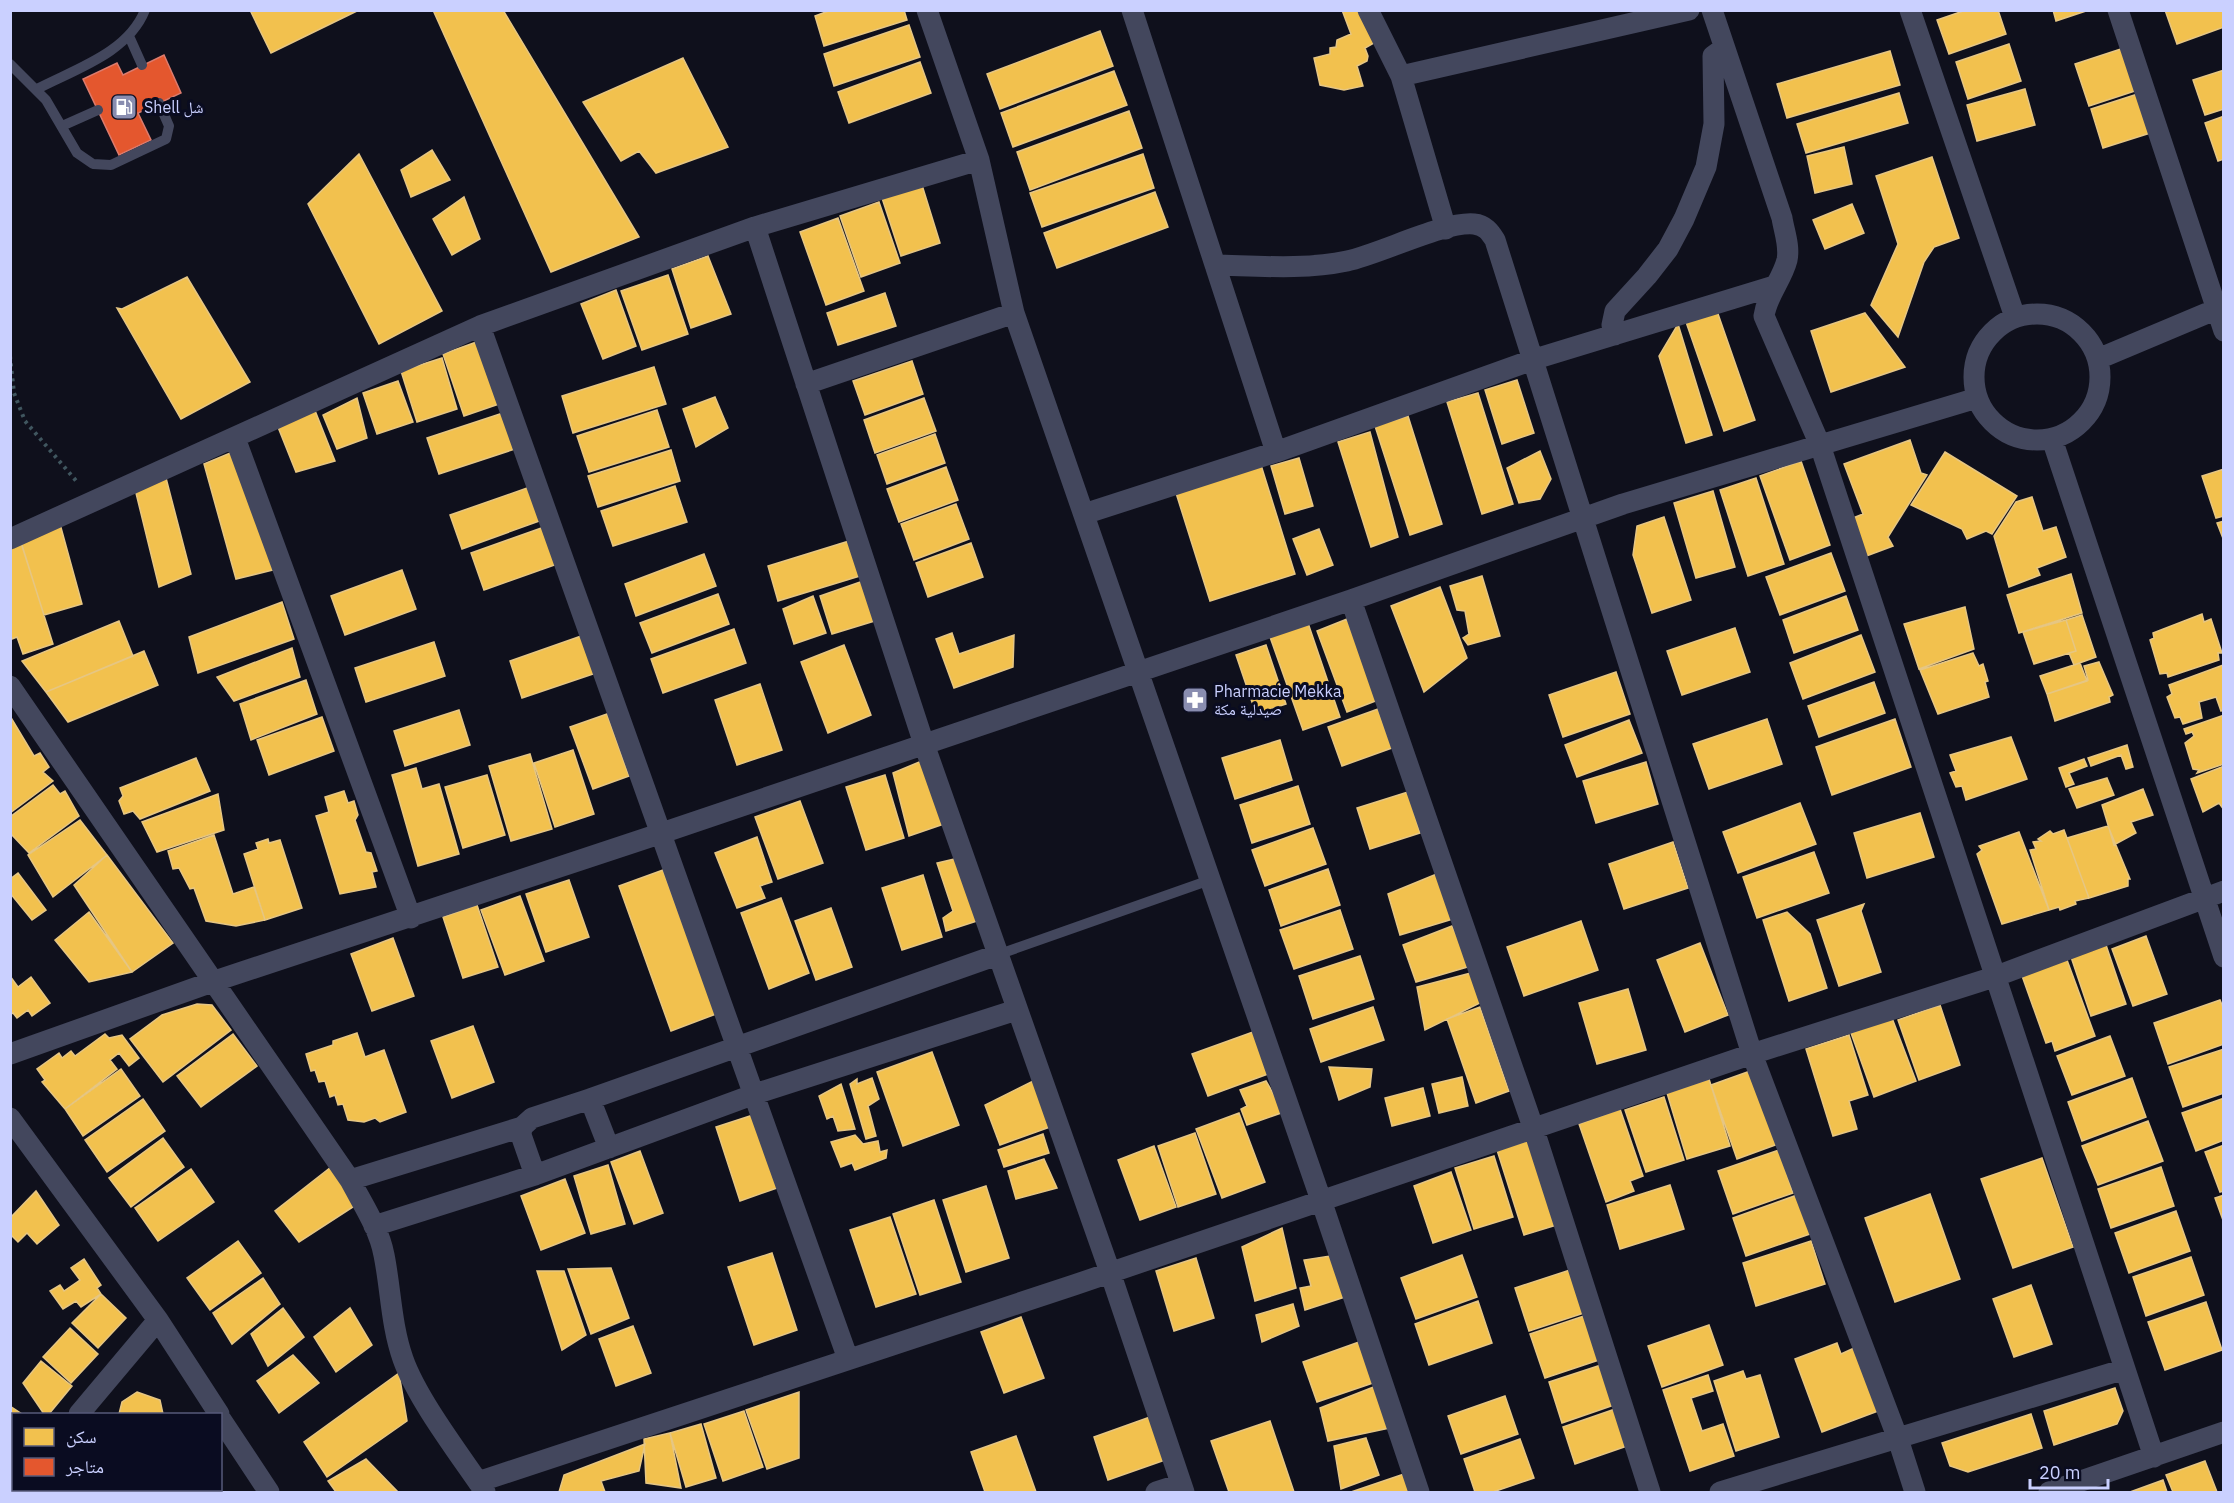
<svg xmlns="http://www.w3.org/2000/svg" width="2234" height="1503" font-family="'IBM Plex Sans','Noto Naskh Arabic',sans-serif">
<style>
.homes{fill:#f2c14e;stroke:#e6c683;stroke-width:1.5}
.shops{fill:#e4572e;stroke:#dc7b6d;stroke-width:1.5}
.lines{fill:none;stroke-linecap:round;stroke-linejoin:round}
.path{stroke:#40565f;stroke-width:4;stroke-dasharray:3 4.5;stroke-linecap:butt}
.lane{stroke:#43475d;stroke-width:10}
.street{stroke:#43475d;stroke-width:21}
.labels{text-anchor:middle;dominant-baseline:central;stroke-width:6;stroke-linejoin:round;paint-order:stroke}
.poi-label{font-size:16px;fill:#cad0ff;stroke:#0a0c21;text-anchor:start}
</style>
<rect width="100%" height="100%" fill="#0f101c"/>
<path class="homes" d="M250,10H359L271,53Z
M433,10H503L639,237L551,272Z
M831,10H904L907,20L824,46L815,16Z
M1342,10H1361L1374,43L1365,48L1368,56L1367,61L1357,66L1363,86L1344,90L1320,85L1314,58L1330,54V48L1336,47L1337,40L1351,34Z
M1966,10H1998L2006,34L1949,54L1937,20Z
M2053,10H2089L2056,21Z
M2165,10H2224V27L2177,44Z
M909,25L920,57L834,86L824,54Z
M1100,31L1113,66L1000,109L987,74Z
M2009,44L2021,81L1968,99L1956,62Z
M2127,47L2141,89L2089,106L2075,64Z
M1890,51L1900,85L1787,118L1777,84Z
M683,58L728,147L656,173L639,151L621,161L583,102Z
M920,62L931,93L849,123L838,92Z
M2224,70V109L2205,115L2193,80Z
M1114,71L1127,105L1013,147L1001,113Z
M2025,89L2035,125L1977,141L1967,105Z
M2150,90L2163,129L2103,148L2091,109Z
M1899,93L1908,123L1806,153L1797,124Z
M1129,111L1142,148L1030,190L1017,152Z
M2224,116V159L2218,161L2205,123Z
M1844,147L1852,184L1815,193L1807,156Z
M432,150L450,180L411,197L401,170Z
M359,154L442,311L379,344L308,204Z
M1143,154L1154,188L1042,227L1030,193Z
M1932,157L1959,238L1934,247L1924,262L1898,337L1871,305L1898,244L1876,176Z
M922,185L940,243L901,256L882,198Z
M1155,192L1168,227L1057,268L1044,233Z
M464,197L480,239L452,255L433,219Z
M879,202L900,263L861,277L840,216Z
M1852,204L1864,233L1825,249L1813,220Z
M838,218L864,291L826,305L800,232Z
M708,256L731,314L691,328L672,269Z
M668,275L688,334L642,350L621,291Z
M187,277L250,382L181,419L117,308L122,309Z
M616,290L636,346L603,359L581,304Z
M885,293L896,326L838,345L827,313Z
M1717,311L1755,420L1724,431L1686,322Z
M1865,313L1905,367L1831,392L1811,331Z
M1678,324L1712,435L1686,443L1659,356Z
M482,340L502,403L464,416L443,354Z
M442,358L457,409L417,422L401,371Z
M912,361L923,394L865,415L853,381Z
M654,367L666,404L573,433L562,396Z
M1517,380L1534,433L1502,444L1485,390Z
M398,381L413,422L377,434L363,393Z
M1478,393L1513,504L1482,514L1447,402Z
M715,397L728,428L696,447L683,409Z
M357,398L367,438L337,449L323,415Z
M924,398L936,431L875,453L864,420Z
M314,408L335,461L296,472L278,427Z
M657,410L669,447L589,472L577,436Z
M506,412L518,448L439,474L427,438Z
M1408,416L1442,524L1410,535L1375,426Z
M1370,432L1398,537L1371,547L1338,442Z
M935,434L945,463L887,484L877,455Z
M1910,440L1921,473L1927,475L1888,537L1893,546L1861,558L1848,520L1863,514L1844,464Z
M671,450L680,481L598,507L588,476Z
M235,451L273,570L236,579L204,464Z
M1540,451L1551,479L1540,499L1519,503L1507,468Z
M1945,452L2017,496L1992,534L1986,531L1967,539L1962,529L1911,505Z
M1299,458L1313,506L1285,514L1271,466Z
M1801,461L1830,545L1790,560L1760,476Z
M1261,465L1295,574L1210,601L1176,493Z
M946,467L958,500L899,522L887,489Z
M2224,469V516L2216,518L2202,476Z
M166,478L191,574L159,587L135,489Z
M1756,478L1784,564L1748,576L1720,490Z
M675,486L687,522L613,546L601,511Z
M530,487L542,520L462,549L450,515Z
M1713,491L1735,567L1696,578L1674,503Z
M2032,497L2043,531L2056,527L2066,557L2037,568L2040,575L2009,587L1994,536L2016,502Z
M956,504L969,539L914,560L901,524Z
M1664,517L1691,600L1652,613L1633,555L1637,526Z
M2224,521V541L2217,523Z
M60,524L82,604L44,615L21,543Z
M547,526L560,563L484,590L471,553Z
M1319,529L1333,565L1307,575L1293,539Z
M849,541L860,576L778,601L768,566Z
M21,542L53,644L23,654L17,637L12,639L10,635V546Z
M971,543L983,577L928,597L916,563Z
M1831,553L1845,591L1780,615L1766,577Z
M704,554L716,586L636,616L625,584Z
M402,570L416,609L345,635L331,596Z
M2071,574L2082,613L2019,633L2007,595Z
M1482,576L1500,636L1468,645L1463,638L1469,634L1465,611L1457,610L1450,586Z
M866,580L878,620L832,634L820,596Z
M1440,587L1467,658L1424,692L1391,606Z
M718,594L729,624L652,653L640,623Z
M813,596L826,633L794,644L783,609Z
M1846,596L1858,630L1794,653L1783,620Z
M282,602L294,639L198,673L189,637Z
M1965,607L1974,649L1919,669L1904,624Z
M2202,614L2204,622L2211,619L2222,653H2218L2219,660L2168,677L2167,673L2160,674L2150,640L2154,638L2153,633Z
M2082,615L2096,657L2074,665L2069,653L2076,651L2066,620Z
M1347,619L1378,700L1347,712L1317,631Z
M2066,620L2076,651L2034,664L2023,632Z
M119,621L133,656L46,692L22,661Z
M1308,623L1340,717L1303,730L1270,637Z
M1735,628L1750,672L1682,695L1667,651Z
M734,629L746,663L663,693L651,659Z
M952,633L959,654L1014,635L1013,667L954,688L936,639Z
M584,635L596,673L522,698L510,661Z
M1861,635L1875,672L1803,699L1790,663Z
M434,642L445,676L366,702L355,668Z
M844,645L871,715L828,733L801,662Z
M1266,645L1286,704L1256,714L1236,655Z
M292,648L300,677L234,701L217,677Z
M144,651L158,685L68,722L46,692Z
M1973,653L1979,666L1983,664L1988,681L1985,682L1989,697L1938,714L1920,670Z
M2099,662L2113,695L2109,697L2110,702L2055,721L2047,694L2088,680L2084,666Z
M2080,663L2087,681L2047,694L2040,676Z
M2223,665L2224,710L2221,711L2216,697L2199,702L2202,718L2183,724L2180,717L2175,718L2167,697L2172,694L2169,685Z
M1616,672L1630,714L1563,737L1549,695Z
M306,680L317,714L251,740L240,704Z
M1874,682L1885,713L1819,737L1808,706Z
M760,684L782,750L737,765L715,700Z
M1378,709L1392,748L1342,766L1328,727Z
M459,710L470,745L405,766L394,731Z
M607,714L629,776L593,789L570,727Z
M2224,715V764L2197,773L2199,770L2193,769L2185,743L2194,736L2192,732L2186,734L2184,729Z
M10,716L34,756L40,753L49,767L43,772L53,781L10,813Z
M322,717L334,751L269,775L257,740Z
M1767,719L1782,764L1709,789L1693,744Z
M1895,719L1911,767L1832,795L1816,747Z
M1629,720L1642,753L1577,777L1565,745Z
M2011,737L2027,779L1966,800L1962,786L1956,787L1950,773L1956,771L1950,755Z
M1280,740L1292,780L1235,799L1222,758Z
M2127,745L2133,767L2126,769L2121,755L2091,766L2088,758Z
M573,750L594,814L555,827L534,763Z
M530,754L552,829L511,841L489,766Z
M196,758L210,791L140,819L133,811L124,814L119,801L123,796L120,788Z
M2084,759L2087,766L2069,773L2074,784L2066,787L2059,768Z
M924,760L944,824L909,836L893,773Z
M1646,762L1658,804L1596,823L1583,781Z
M2224,766V810L2219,803L2203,812L2191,779Z
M416,768L422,789L439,784L459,854L418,866L392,775Z
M487,775L505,835L463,848L445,787Z
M885,775L904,838L866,850L846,787Z
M2107,778L2114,795L2077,808L2069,789Z
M53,785L60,794L65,791L79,816L29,853L10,833V817Z
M1298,786L1310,824L1252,843L1240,805Z
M2143,789L2153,815L2131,822L2136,833L2114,845L2102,805Z
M344,791L348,803L354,801L358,815L355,820L366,852L371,853L377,871L372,872L376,887L340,894L316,816L329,812L325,797Z
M1408,792L1420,833L1370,849L1357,808Z
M218,794L224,830L157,852L142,822Z
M800,801L823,863L778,879L755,817Z
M1800,803L1816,844L1738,873L1723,832Z
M1920,813L1934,857L1867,878L1854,833Z
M80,820L107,855L53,897L28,855Z
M2108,826L2130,879H2128V886L2089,898L2067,838Z
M1313,828L1326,864L1265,886L1252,850Z
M2064,830L2089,898L2075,901L2076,904L2060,910L2059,907L2049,910L2030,850L2036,849L2033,842L2041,841L2038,839L2050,831L2053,834Z
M2019,832L2049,910L2002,924L1977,854L1982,850L1979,846Z
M214,835L233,894L254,887L265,920L236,926L206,921L194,888L190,889L179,868L173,869L168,851Z
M757,837L772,882L760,886L765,898L737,908L715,853Z
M268,839L269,843L280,840L302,908L265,920L244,854L258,849L256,843Z
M1673,842L1688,888L1624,909L1609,864Z
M1814,852L1829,893L1757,918L1743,877Z
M107,855L173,943L132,972L74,885Z
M959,858L980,920L946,931L943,918L953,911L937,863Z
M1328,869L1340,905L1281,926L1269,890Z
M663,870L716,1014L671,1031L619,886Z
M18,873L46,910L32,920L10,893V879Z
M1439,873L1453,919L1400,935L1388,894Z
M923,875L942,937L902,950L882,888Z
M569,880L589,937L546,952L526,894Z
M520,896L544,961L505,975L481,910Z
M781,898L809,973L769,989L741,913Z
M1864,904L1861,911L1881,972L1839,986L1817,920Z
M477,905L498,967L463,978L443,917Z
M831,908L852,967L816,980L795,921Z
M1340,910L1353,949L1294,969L1280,930Z
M89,912L132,972L89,982L55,940Z
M1787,912L1810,934L1827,988L1789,1001L1763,920Z
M1581,921L1598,970L1524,996L1507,947Z
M1452,926L1471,966L1416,982L1403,945Z
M2146,936L2167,994L2133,1006L2112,949Z
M393,938L414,996L372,1011L351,954Z
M1700,943L1728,1015L1685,1032L1657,960Z
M2106,945L2126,1004L2091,1016L2071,957Z
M1360,956L1374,999L1313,1019L1299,976Z
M2067,960L2095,1036L2055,1051L2052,1041L2046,1043L2021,973Z
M1471,973L1482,1002L1425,1030L1417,987Z
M10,976L18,987L31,977L50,1003L32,1016L28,1010L17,1018L13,1013L10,1015Z
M1628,989L1646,1050L1597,1064L1579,1003Z
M2220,1000L2224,1010V1044L2168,1064L2154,1023Z
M197,1004L212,1005L231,1030L163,1082L130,1039L162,1015Z
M1940,1005L1960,1065L1919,1080L1898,1020Z
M1373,1007L1384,1040L1321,1062L1310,1029Z
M1480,1007L1509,1091L1476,1103L1447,1019Z
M1892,1018L1916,1081L1874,1097L1851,1033Z
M473,1026L494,1082L452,1098L431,1041Z
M1253,1032L1268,1074L1208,1096L1192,1054Z
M357,1033L365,1057L384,1050L406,1112L380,1122L375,1118L364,1122L348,1120L343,1104L338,1105L335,1095L330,1097L325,1081L319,1082L315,1070L311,1071L306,1054L333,1045V1041Z
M105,1034L109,1038L122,1035L139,1058L129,1066L119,1053L110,1060L117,1069L65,1109L42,1082L45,1080L37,1069L59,1053L62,1058L71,1051L75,1056Z
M233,1034L257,1066L201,1107L177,1076Z
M1849,1035L1868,1095L1849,1101L1857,1129L1833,1136L1806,1049Z
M2110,1036L2125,1076L2072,1095L2057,1056Z
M2224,1049V1093L2183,1107L2169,1067Z
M932,1052L959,1125L903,1146L877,1072Z
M1329,1067L1372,1069L1370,1087L1339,1100Z
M121,1069L140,1096L83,1136L65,1109Z
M1753,1070L1778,1144L1737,1159L1711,1085Z
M1462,1077L1468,1106L1439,1113L1432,1084Z
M872,1078L879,1099L868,1106L876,1136L866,1139L850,1084L857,1079V1084Z
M2132,1078L2146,1117L2082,1141L2068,1102Z
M1037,1079L1050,1127L1000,1145L985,1105Z
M1709,1079L1730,1146L1687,1159L1667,1093Z
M1266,1081L1284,1112L1247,1125L1241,1109L1247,1106L1240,1090Z
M841,1084L855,1129L838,1131L833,1116L827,1119L819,1096Z
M1423,1088L1430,1116L1392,1126L1385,1098Z
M1664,1097L1684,1160L1646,1172L1625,1110Z
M2224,1098V1140L2196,1151L2182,1113Z
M143,1099L165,1131L107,1172L85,1140Z
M1620,1109L1643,1176L1630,1181L1634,1191L1606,1202L1579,1124Z
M1239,1113L1265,1182L1222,1198L1196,1129Z
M753,1115L777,1188L740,1201L716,1127Z
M2148,1121L2163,1161L2098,1185L2082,1146Z
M1195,1133L1216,1194L1178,1207L1158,1146Z
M1043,1134L1049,1153L1004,1167L998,1150Z
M855,1135L863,1144L878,1141L880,1152L887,1150L886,1158L855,1170L852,1163L841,1167L831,1142Z
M163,1138L184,1167L131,1207L109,1178Z
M1533,1139L1560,1224L1524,1235L1497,1150Z
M2224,1145V1191L2220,1192L2205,1152Z
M1154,1146L1176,1207L1140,1220L1118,1160Z
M1779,1150L1793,1193L1733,1214L1718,1171Z
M640,1151L663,1213L634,1224L611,1162Z
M1494,1156L1513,1217L1474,1229L1455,1168Z
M2042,1158L2073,1247L2013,1268L1981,1179Z
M1044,1159L1057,1188L1016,1199L1008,1171Z
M608,1165L625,1224L591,1234L574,1176Z
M331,1167L356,1205L299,1242L275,1211Z
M2161,1167L2174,1206L2111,1228L2098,1189Z
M191,1169L214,1202L158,1241L135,1208Z
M1451,1172L1471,1230L1433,1243L1414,1186Z
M565,1179L585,1233L541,1250L521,1196Z
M1670,1185L1684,1229L1620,1249L1607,1205Z
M986,1186L1009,1258L966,1272L943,1200Z
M36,1191L59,1225L37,1244L27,1233L18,1242L10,1234V1218Z
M1930,1194L1960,1279L1895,1302L1865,1218Z
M1797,1195L1810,1234L1746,1256L1733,1218Z
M2224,1195V1223L2215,1198Z
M934,1200L961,1282L920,1295L893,1214Z
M2176,1211L2190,1251L2129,1273L2115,1233Z
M890,1217L916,1294L876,1307L850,1230Z
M1282,1228L1296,1288L1255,1301L1242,1247Z
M238,1241L261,1273L210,1310L187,1278Z
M1811,1241L1825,1284L1756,1306L1743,1263Z
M772,1253L797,1330L754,1345L728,1267Z
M1462,1255L1477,1297L1416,1319L1401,1278Z
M1330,1256L1345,1297L1305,1310L1300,1288L1311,1286L1304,1260Z
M2191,1257L2204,1295L2146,1316L2133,1277Z
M1196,1258L1214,1318L1174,1331L1156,1271Z
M84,1259L101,1285L97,1288L101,1294L81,1307L76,1301L63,1309L50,1291L60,1285L64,1291L80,1280L71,1268Z
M611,1268L629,1318L591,1334L568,1269Z
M1573,1269L1587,1312L1529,1331L1515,1288Z
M537,1271H564L586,1335L562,1350Z
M263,1278L280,1304L232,1344L213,1313Z
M2031,1285L2052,1344L2014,1357L1993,1299Z
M101,1294L126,1318L98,1348L72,1323Z
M1478,1301L1492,1343L1429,1365L1415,1324Z
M2206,1302L2222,1350L2165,1370L2148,1322Z
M1293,1304L1299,1326L1262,1342L1256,1315Z
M283,1308L304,1337L268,1366L251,1334Z
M350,1308L372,1345L336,1372L314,1337Z
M1587,1315L1602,1359L1545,1378L1530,1334Z
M1021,1317L1044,1378L1004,1393L981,1332Z
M1709,1325L1723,1365L1662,1387L1648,1346Z
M633,1326L651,1373L616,1386L599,1339Z
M70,1328L98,1354L71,1383L43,1357Z
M1359,1342L1373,1383L1317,1402L1303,1362Z
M1837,1343L1841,1354L1854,1348L1878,1411L1822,1432L1795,1359Z
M293,1355L319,1383L279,1413L257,1381Z
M41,1361L72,1386L49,1414H44L23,1383Z
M1604,1364L1617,1404L1562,1423L1549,1382Z
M1743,1371L1746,1379L1760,1375L1779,1437L1736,1451L1714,1381Z
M399,1373L407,1421L327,1477L304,1442Z
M1708,1375L1713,1391L1691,1398L1702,1431L1723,1424L1734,1456L1690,1471L1663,1390Z
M1376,1386L1390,1428L1328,1441L1320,1408Z
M2115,1388L2123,1411L2117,1424L2054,1445L2044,1411Z
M137,1392L160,1400L163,1414H119L122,1402Z
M799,1392V1458L767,1469L746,1410Z
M1505,1396L1518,1434L1461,1454L1448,1416Z
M10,1406L22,1414H14V1449L10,1447Z
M1618,1408L1630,1445L1575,1464L1563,1427Z
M744,1411L763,1467L723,1481L704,1424Z
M2031,1414L2042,1448L1968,1472L1950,1466L1942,1443Z
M1150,1417L1165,1460L1108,1480L1094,1437Z
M1270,1421L1294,1492H1229L1211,1441Z
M701,1424L716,1478L686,1487L670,1433Z
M670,1433L681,1488L646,1483L644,1439Z
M1016,1436L1036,1492H985L971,1452Z
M1366,1438L1379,1475L1341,1489L1334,1446Z
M1520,1439L1534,1478L1493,1492H1475L1464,1459Z
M645,1444L639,1471L601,1481L605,1492H559L564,1475Z
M366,1459L398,1492H336L328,1481Z
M2205,1461L2217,1492H2173L2166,1475Z
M1407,1473L1414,1492H1351Z
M2163,1480L2167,1492H2130Z
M58,1490H95L98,1492H57Z
M162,1490H213L215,1492H165Z"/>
<path class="shops" d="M164,55L181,93L138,113L151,140L119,155L83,79L117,63L123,75Z"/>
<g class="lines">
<path class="path" d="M10,356L14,393L25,421L78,483"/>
<path class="lane" d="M129,36L142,65
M10,64L46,100L77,153L93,164L111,165L166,139L169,126L159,103
M37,89C75,69 128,53 145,10
M62,126L98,110
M997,955L1210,880"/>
<path class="street" d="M927,10L979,160L1014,313L1321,1200L1419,1492
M1132,10L1276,452
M1368,10L1401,76L1446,229
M1712,10L1782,218C1784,231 1790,246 1787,260C1782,280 1767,295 1764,316L1820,445L2154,1457
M1910,10L2015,317
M2118,10L2224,331
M1401,76L1689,10
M755,227L924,744L1110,1272L1184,1492
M1215,265C1259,266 1304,270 1347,261C1380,254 1445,221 1474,224C1485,225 1490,232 1495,240L1752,1054L1898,1439L1915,1492
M1974 377a63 63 0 1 1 126 0a63 63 0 1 1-126 0Z
M480,326L848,1359
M1615,335L1612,325L1615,311L1647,276L1668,249L1684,219L1706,167L1714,124L1713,56L1724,48
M2098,359L2224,306
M806,384L1014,313
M235,438L411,918
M2052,439L2224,957
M1084,514L1276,452L1535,359L1774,286
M10,539L480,326L755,227L979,160
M1351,600L1534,1130L1650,1492
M10,686L350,1180C362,1203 379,1228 384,1255C391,1290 391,1325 403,1359C417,1399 460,1455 485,1492
M10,1054L212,982L659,834L1351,600L1623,504L1977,398
M10,1118L158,1320L219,1414
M609,1148L590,1099L997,955
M535,1175L521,1135L522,1127L532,1118L590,1099
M350,1180L522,1127
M374,1226L535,1175L755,1094L1016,1010
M79,1414L158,1320
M220,1418L269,1492
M478,1482L1074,1285L1752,1054L1994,977L2224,891
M10,1491L14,1490
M1156,1492L1181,1484
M1720,1492L2125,1369
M2049,1492L2224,1432"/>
</g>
<defs>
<g id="fuel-square" transform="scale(1.35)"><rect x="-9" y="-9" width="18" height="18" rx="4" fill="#898db0" stroke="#0a0c21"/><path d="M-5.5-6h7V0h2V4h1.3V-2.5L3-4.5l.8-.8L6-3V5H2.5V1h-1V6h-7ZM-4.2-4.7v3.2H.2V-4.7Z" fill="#fff"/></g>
<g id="pharmacy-square" transform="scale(1.35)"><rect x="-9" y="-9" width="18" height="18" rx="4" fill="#898db0" stroke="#0a0c21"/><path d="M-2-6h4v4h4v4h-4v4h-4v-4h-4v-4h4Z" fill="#fff"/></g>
</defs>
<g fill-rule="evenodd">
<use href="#fuel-square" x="124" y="107"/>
<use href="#pharmacy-square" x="1195" y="700"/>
</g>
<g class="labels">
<g class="poi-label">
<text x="144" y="107">Shell شل</text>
<text x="1214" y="691">Pharmacie Mekka<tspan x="1214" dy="18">صيدلية مكة</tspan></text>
</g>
</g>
<rect width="2234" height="1503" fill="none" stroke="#cad0ff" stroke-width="24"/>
<rect x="12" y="1413" width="210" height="78" fill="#0a0c21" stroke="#575a7a" stroke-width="1.5"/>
<rect x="24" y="1428" width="30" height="18" fill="#f2c14e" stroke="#575a7a" stroke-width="1.5"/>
<text x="66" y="1443" font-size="18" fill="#cad0ff">سكن</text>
<rect x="24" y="1458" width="30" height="18" fill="#e4572e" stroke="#575a7a" stroke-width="1.5"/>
<text x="66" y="1473" font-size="18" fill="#cad0ff">متاجر</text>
<path d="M2030 1479v9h78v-9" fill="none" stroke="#cad0ff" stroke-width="3"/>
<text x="2039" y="1479" font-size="18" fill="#cad0ff" stroke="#0a0c21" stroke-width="4.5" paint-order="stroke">20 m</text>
</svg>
